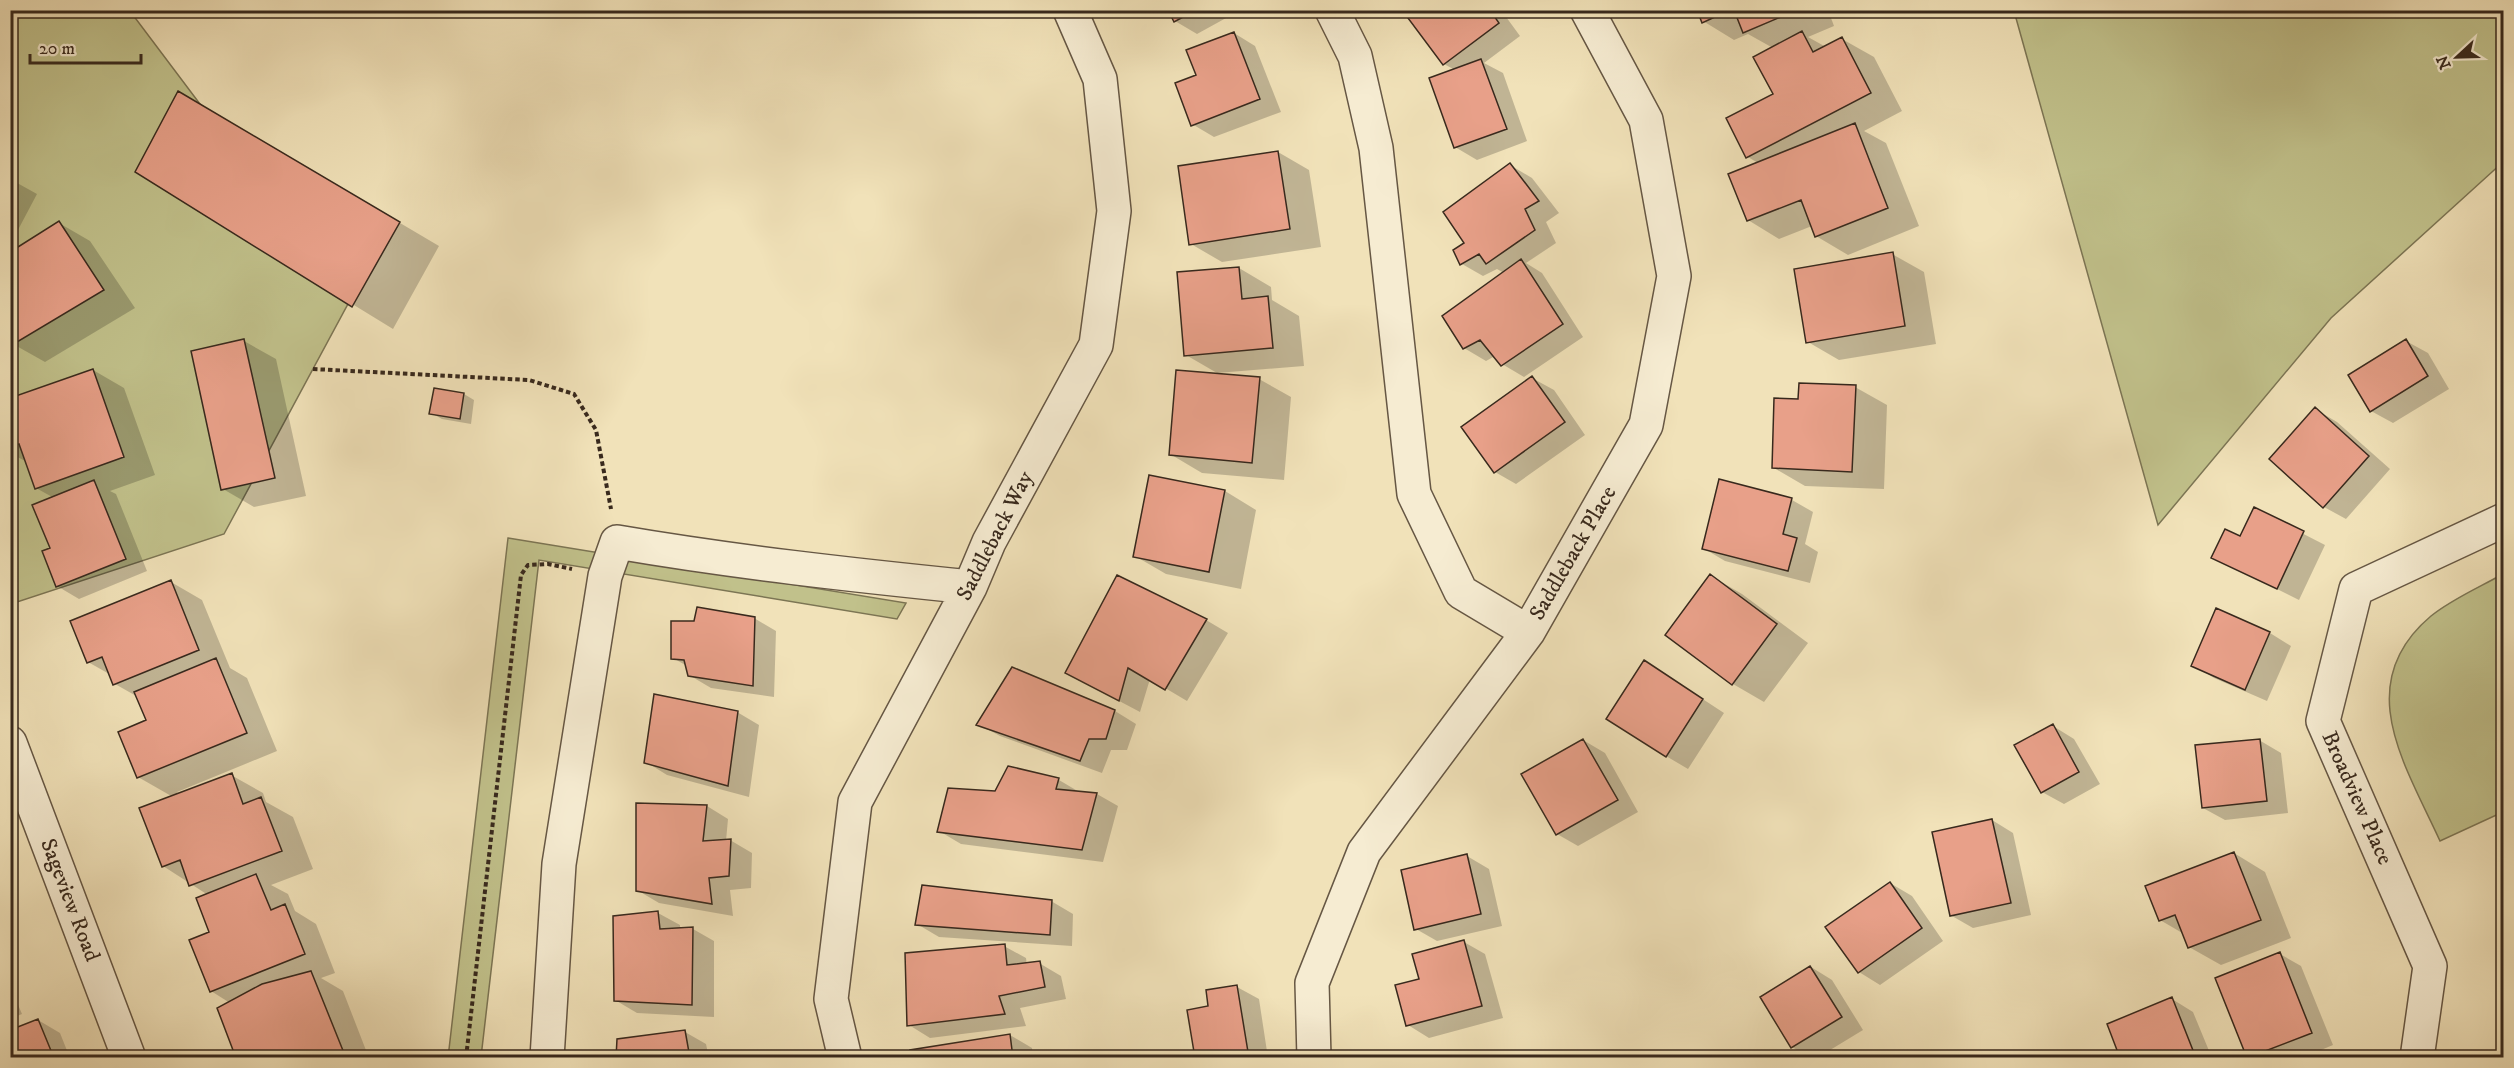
<svg xmlns="http://www.w3.org/2000/svg" width="2514" height="1068" font-family="'IM FELL DW Pica',serif">
<style>
.green{fill:#c1c18b;stroke:#7c7554;stroke-width:1.5}
.shadow{fill:#0003}
.building{fill:#e8a089;stroke:#38291d;stroke-width:1.5}
.lines{fill:none;stroke-linecap:round;stroke-linejoin:round}
.minor-casing{stroke:#665744;stroke-width:36}
.path{stroke:#38291d;stroke-width:4;stroke-dasharray:4.5 3;stroke-linecap:butt}
.minor{stroke:#f6ecd2;stroke-width:33}
.labels{text-anchor:middle;dominant-baseline:central;stroke-width:4.5;stroke-linejoin:round;paint-order:stroke}
.street-label{font-size:22px;fill:#38291d;stroke:#f6ecd2}
</style>
<rect width="100%" height="100%" fill="#f1e2b9"/>
<filter id="stains"><feTurbulence type="fractalNoise" baseFrequency=".00333" numOctaves="4"/><feColorMatrix values="0 0 0 0 .2 0 0 0 0 .09 0 0 0 0 .02 0 0 0 .5 -.17"/></filter>
<radialGradient id="worn" r=".72"><stop offset=".6" stop-color="#630" stop-opacity="0"/><stop offset="1" stop-color="#630" stop-opacity=".3"/></radialGradient>
<path class="green" d="M10,11H130L349,302L224,534L11,604Z
M2014,11H2503V162L2331,318L2158,525Z
M508,538L906,603L897,619L539,560L481,1057L448,1058Z
M2503,574V812L2440,841C2406,766 2350,684 2431,616C2452,599 2480,587 2503,574Z"/>
<path class="shadow" d="M1169,10H1236L1237,12L1197,34L1175,21Z
M1403,10H1501L1520,36L1484,63L1503,73L1527,141L1477,160L1455,147V70L1444,64Z
M1698,10H1828L1834,26L1808,37L1826,47L1842,39L1874,57L1902,111L1864,131L1886,143L1919,226L1848,255L1816,236L1812,226L1779,239L1748,220L1758,163L1748,157L1728,119L1775,94L1773,48L1748,34L1734,40L1703,21Z
M1234,33L1255,46L1281,112L1214,137L1192,124L1198,76Z
M219,116L439,246L393,329L137,172Z
M1278,152L1309,170L1321,247L1222,262L1191,244Z
M1510,165L1532,178L1559,213L1546,222L1556,243L1526,263L1542,273L1583,337L1524,377L1502,364L1495,356L1486,361L1464,348L1504,273L1497,269L1483,276L1462,264L1466,243Z
M10,179L37,194L10,245Z
M59,223L90,241L135,308L45,362L13,344L10,340Z
M1892,254L1924,272L1936,344L1839,360L1808,342Z
M1239,268L1271,287L1272,300L1299,316L1304,366L1217,373L1186,355Z
M244,341L276,359L306,496L254,507L223,489Z
M2406,341L2428,353L2449,389L2393,423L2371,411Z
M93,370L124,388L155,475L110,491L116,494L147,571L79,599L57,586L52,549L54,498L36,488L27,462L10,453V399Z
M1532,378L1554,390L1585,435L1516,484L1495,472Z
M1259,379L1291,397L1284,480L1202,473L1170,454Z
M1855,387L1887,405L1884,489L1805,486L1774,468Z
M464,394L474,400L471,424L442,419L431,413Z
M2315,409L2337,422L2390,469L2346,519L2324,507L2271,459Z
M1720,481L1792,500L1813,512L1805,544L1818,552L1810,583L1725,561L1703,548Z
M1225,491L1256,510L1241,589L1166,574L1135,556Z
M2255,509L2325,545L2299,600L2213,557L2241,538Z
M1711,576L1742,594L1808,643L1764,702L1733,684L1667,635Z
M171,582L202,600L230,668L247,678L277,751L177,792L179,795L231,775L263,793L266,802L293,817L313,869L271,885L288,894L295,911L316,924L335,973L321,978L343,991L369,1058H238L230,1003L211,991V932L208,895L163,866L173,797L138,777L148,721L138,697L115,684L111,675L88,662Z
M2217,610L2270,633L2291,646L2267,701L2214,678L2193,665Z
M754,618L776,631L774,697L711,688L689,675L687,666L673,658Z
M1206,620L1228,633L1187,701L1150,679L1140,712L1089,685Z
M1013,669L1115,711L1136,724L1127,750H1111L1102,773L1000,736L978,724Z
M1666,675L1724,713L1688,769L1666,756Z
M737,712L759,725L749,797L667,775L646,762Z
M2053,726L2074,739L2100,784L2064,804L2042,792Z
M1583,740L1605,753L1638,812L1578,846L1557,834Z
M2259,740L2281,753L2288,813L2225,820L2203,808Z
M1009,768L1059,780L1081,793L1097,794L1118,806L1103,862L961,844L939,831L996,793Z
M707,806L728,819L726,841L730,840L752,853L751,888L730,890L733,916L659,903L637,890Z
M1992,820L2013,833L2031,915L1973,928L1952,916Z
M2234,853L2265,872L2291,938L2221,965L2189,947L2184,934L2160,920Z
M1467,856L1489,869L1502,926L1437,941L1416,929Z
M1890,883L1912,896L1943,941L1880,985L1859,972Z
M1051,901L1073,914L1072,946L939,937L917,924Z
M658,913L680,925V929H693L714,941V1017L637,1013L615,1000Z
M1464,942L1485,954L1503,1018L1429,1038L1408,1025Z
M1004,946L1026,958L1027,965L1039,963L1061,976L1066,999L1020,1008L1026,1026L930,1038L909,1025Z
M2280,954L2301,966L2333,1045L2302,1058H2248L2217,979Z
M1811,967L1832,980L1863,1030L1817,1058H1810L1792,1047Z
M10,986L22,1014L10,1019Z
M1237,987L1259,999L1268,1058H1196Z
M2172,999L2193,1012L2212,1058H2122Z
M38,1020L60,1033L70,1058H10Z
M685,1032L706,1044L709,1058H618Z
M1010,1035L1032,1048L1033,1058H913Z"/>
<path class="building" d="M1168,10H1196L1174,22Z
M1402,10H1490L1499,23L1443,65Z
M1697,10H1730L1702,23Z
M1734,10H1797L1743,33Z
M1802,31L1813,52L1842,37L1871,93L1746,158L1726,118L1773,94L1753,57Z
M1234,32L1260,99L1191,126L1175,83L1196,75L1186,50Z
M1481,59L1507,129L1454,148L1429,78Z
M178,91L400,222L352,307L135,172Z
M1855,123L1888,208L1815,237L1801,200L1747,221L1728,174Z
M1278,151L1290,229L1189,245L1178,166Z
M1510,163L1539,201L1525,209L1535,230L1486,264L1479,254L1460,265L1453,250L1464,243L1443,212Z
M59,221L104,290L12,345L10,342V252Z
M1893,252L1905,326L1806,343L1794,269Z
M1521,259L1563,324L1501,366L1480,340L1463,349L1442,316Z
M1239,267L1242,299L1268,296L1273,348L1184,356L1177,272Z
M244,339L275,478L221,490L191,351Z
M2406,339L2428,376L2370,412L2348,375Z
M93,369L124,457L35,489L19,444L10,447V398Z
M1176,370L1260,377L1252,463L1169,455Z
M1532,376L1565,422L1494,473L1461,427Z
M1799,383L1856,385L1852,472L1772,468L1774,398L1798,399Z
M434,388L464,393L460,419L429,414Z
M2315,407L2369,456L2323,508L2269,459Z
M1149,475L1225,490L1209,572L1133,557Z
M1719,479L1792,498L1783,534L1797,538L1788,571L1702,549Z
M94,480L126,559L56,587L42,551L50,548L32,505Z
M2254,507L2304,531L2277,589L2211,558L2225,529L2240,536Z
M1710,574L1777,624L1732,685L1665,635Z
M1117,575L1207,619L1165,690L1128,668L1119,701L1065,673Z
M171,580L199,650L113,685L102,657L87,663L70,621Z
M697,607L755,617L753,686L688,676L684,660L671,659V621H694Z
M2216,608L2270,632L2245,690L2191,666Z
M216,658L247,733L137,778L118,732L146,720L134,692Z
M1644,660L1703,699L1666,757L1606,719Z
M1012,667L1115,710L1106,739H1089L1080,761L976,725Z
M654,694L738,711L728,786L644,763Z
M2053,724L2079,772L2041,793L2014,745Z
M1583,739L1618,800L1556,835L1521,774Z
M2260,739L2267,801L2202,808L2195,745Z
M1008,766L1059,778L1056,789L1097,793L1082,850L937,832L948,788L995,791Z
M232,773L243,804L261,797L282,851L189,886L180,860L162,867L139,808Z
M636,803L707,805L703,841L731,839L729,876L709,878L712,904L636,891Z
M1992,819L2011,903L1950,916L1932,832Z
M2234,852L2261,920L2188,948L2175,915L2159,921L2145,886Z
M1467,854L1481,914L1414,930L1401,870Z
M256,874L271,910L285,904L305,954L210,992L189,940L209,932L196,898Z
M1890,882L1922,928L1858,973L1825,927Z
M922,885L1052,900L1050,935L915,925Z
M658,911L660,929L693,927L692,1005L614,1001L613,916Z
M1464,940L1482,1006L1406,1026L1395,985L1419,979L1412,954Z
M1005,944L1007,965L1040,961L1045,987L999,996L1005,1014L907,1026L905,953Z
M2280,952L2312,1033L2247,1058L2215,978Z
M1810,966L1842,1017L1791,1048L1760,997Z
M311,971L346,1058H236L217,1008L262,984Z
M1237,985L1249,1058H1195L1187,1010L1208,1006L1206,990Z
M2172,997L2196,1058H2120L2107,1024Z
M38,1019L54,1058H10V1030Z
M685,1030L690,1058H616L617,1039Z
M1010,1034L1013,1058H911L910,1050Z
M1503,1053L1504,1058H1484Z"/>
<g class="lines">
<g class="minor-casing">
<path id="minor" d="M1332,10L1355,56L1376,148L1414,494L1461,592L1528,632
M10,743L129,1058
M547,1058L559,864L605,576L617,542C734,562 852,575 970,587
M845,1058L831,999L855,802L970,587L989,542L1096,345L1114,211L1100,79L1070,10
M1314,1058L1312,983L1364,852L1528,632L1646,425L1674,276L1646,120L1587,10
M2417,1058L2430,966L2323,721L2356,589L2504,520"/>
</g>
<path class="path" d="M313,369L529,380L574,394L596,430L611,509
M466,1058L521,575L528,565L548,564L572,569"/>
<use href="#minor" class="minor"/>
</g>
<g class="labels">
<g class="street-label">
<text transform="translate(995 536) rotate(-63)">Saddleback Way</text>
<text transform="translate(1573 553) rotate(-60)">Saddleback Place</text>
<text transform="translate(2357 798) rotate(66)">Broadview Place</text>
<text transform="translate(70 900) rotate(69)">Sageview Road</text>
</g>
</g>
<rect width="2514" height="1068" fill="none" stroke="#f1e2b9" stroke-width="36"/>
<rect x="12" y="12" width="2490" height="1044" fill="none" stroke="#38291d" stroke-width="3"/>
<rect x="18" y="18" width="2478" height="1032" fill="none" stroke="#38291d" stroke-width="1.5"/>
<g transform="translate(2457 57) rotate(248)" stroke="#f6ecd2" stroke-width="4.5" paint-order="stroke">
<path d="M0-4.5L10 22L0 15L-10 22Z" fill="#38291d"/>
<text y="-9" font-size="16" font-weight="bold" text-anchor="middle" fill="#38291d">N</text>
</g>
<path d="M30 54v9h111v-9" fill="none" stroke="#38291d" stroke-width="3"/>
<text x="39" y="54" font-size="18" fill="#38291d" stroke="#f6ecd2" stroke-width="4.5" paint-order="stroke">20 m</text>
<rect width="100%" height="100%" filter="url(#stains)"/>
<rect width="100%" height="100%" fill="url(#worn)"/>
</svg>
